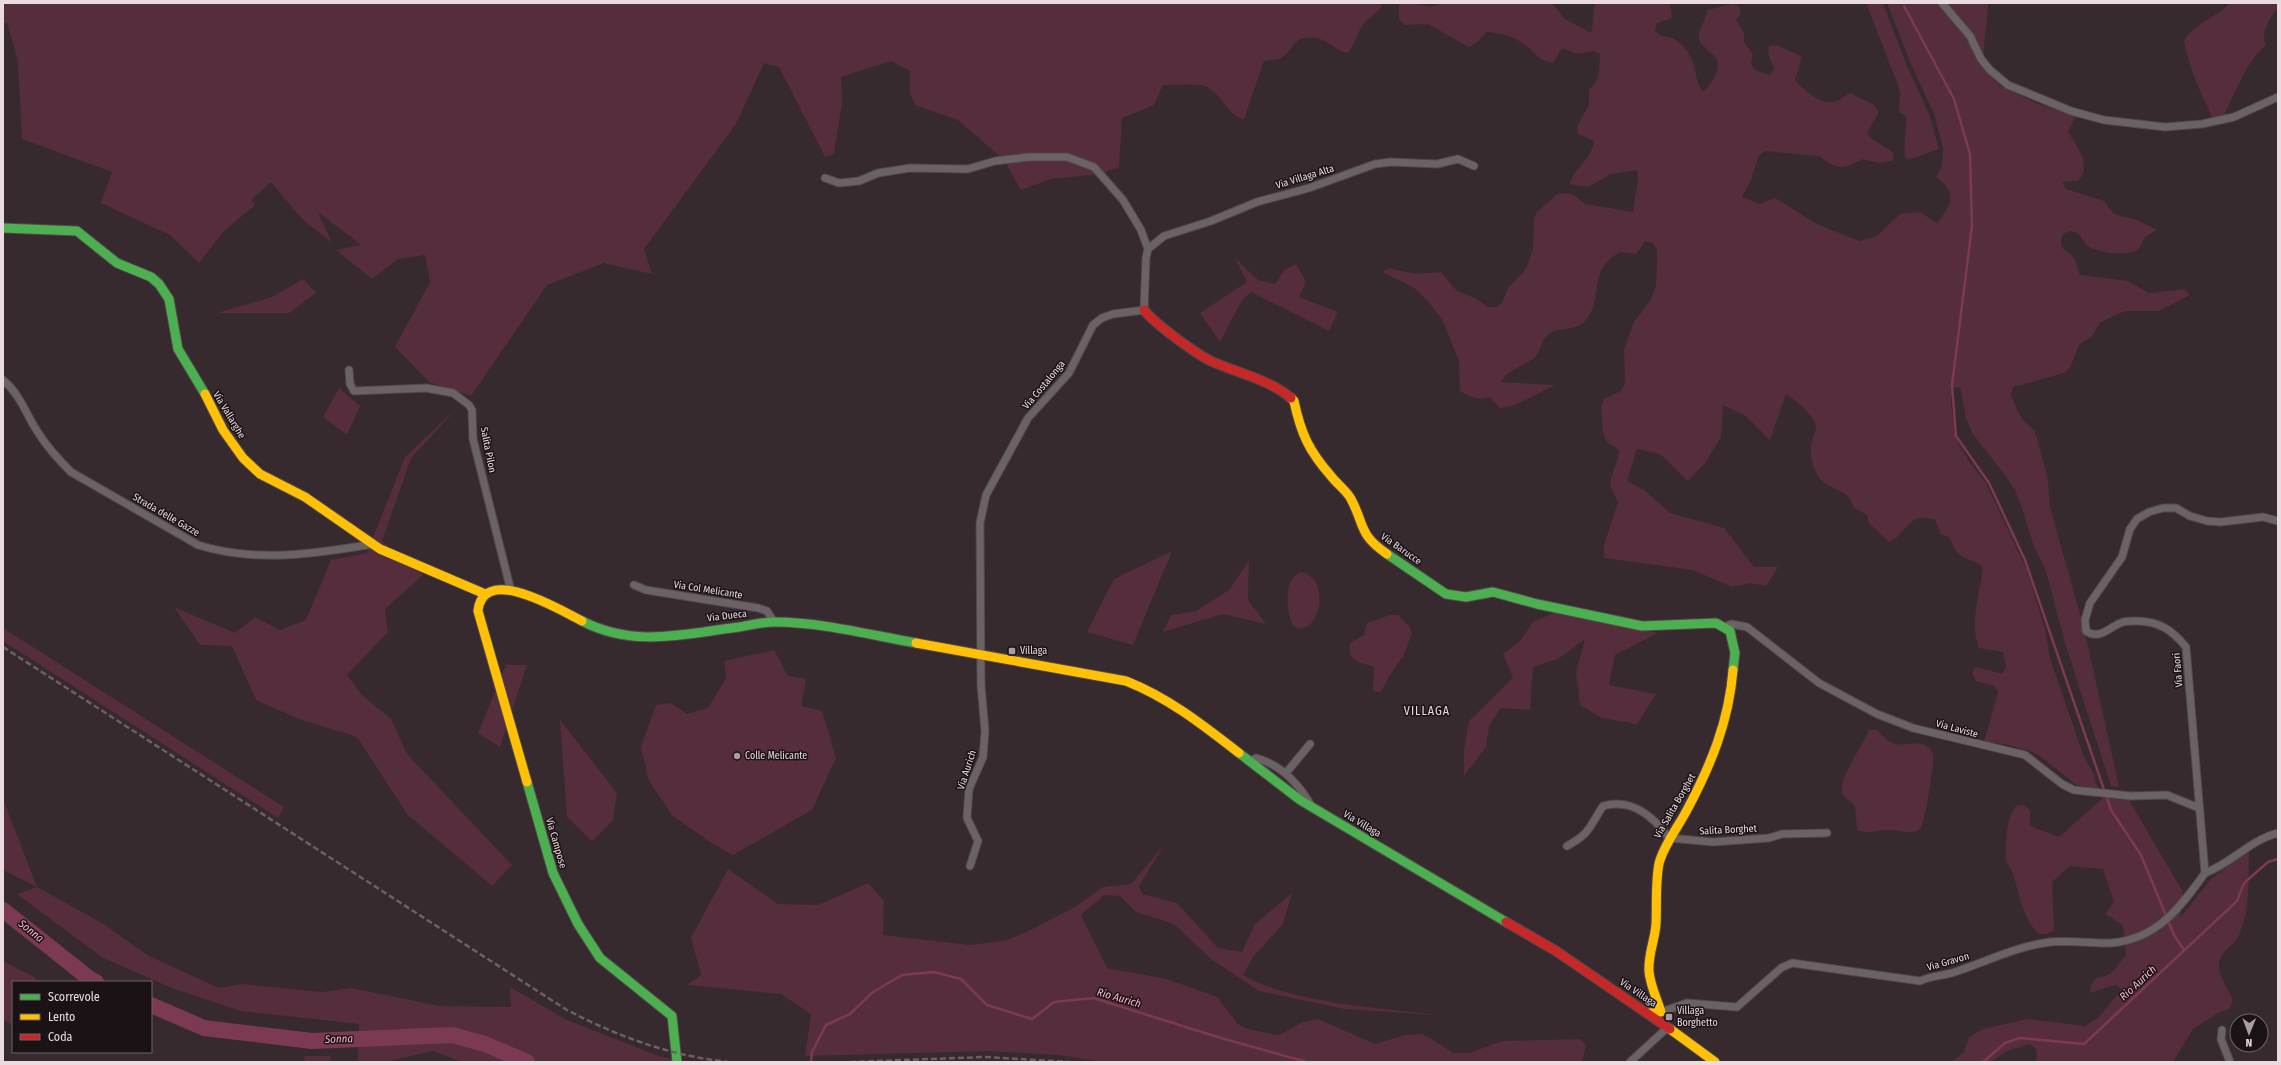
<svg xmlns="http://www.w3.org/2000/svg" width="2281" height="1065" font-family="'Fira Sans Condensed',sans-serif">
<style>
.green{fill:#552d3c}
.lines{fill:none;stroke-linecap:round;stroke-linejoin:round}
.stream{stroke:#7c3954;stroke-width:2.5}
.river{stroke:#7c3954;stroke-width:16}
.street-casing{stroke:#52484b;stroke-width:9}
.fast-casing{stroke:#52484b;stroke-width:11}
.slow-casing{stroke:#52484b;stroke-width:11}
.jam-casing{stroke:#52484b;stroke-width:11}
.street{stroke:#6b6265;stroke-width:7}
.fast{stroke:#4caf50;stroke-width:9}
.slow{stroke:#ffc107;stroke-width:9}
.jam{stroke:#c62828;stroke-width:9}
.rail{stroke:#696164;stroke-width:2.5;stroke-dasharray:6 3;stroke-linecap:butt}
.poi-dot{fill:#aa9da2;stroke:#1b1215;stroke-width:1.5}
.labels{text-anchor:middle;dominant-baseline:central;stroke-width:3;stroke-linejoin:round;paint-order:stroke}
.street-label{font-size:10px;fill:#e9dbe0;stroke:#1b1215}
.poi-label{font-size:10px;fill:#e9dbe0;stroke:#1b1215;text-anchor:start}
.water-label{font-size:11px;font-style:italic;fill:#fbb9cf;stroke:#1b1215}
.quarter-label{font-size:12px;letter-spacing:1px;fill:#e9dbe0;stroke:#1b1215}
</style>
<rect width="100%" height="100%" fill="#362a2e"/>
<path class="green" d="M3,3H1383C1379,12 1372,16 1365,22C1358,29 1356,44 1348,53C1336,51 1331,42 1320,39C1291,32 1294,53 1279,59C1274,60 1268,60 1264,61L1244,119C1228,116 1222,95 1207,87C1200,83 1173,85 1163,85L1154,105L1122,118L1119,167L1100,174L1051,179L1021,190L1004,160L958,120L915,105L910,93V71L891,61L841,77L842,103L834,154L825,157L779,67L764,63L736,124L644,249L652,274L604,263L547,285L471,396L429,382L395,347L430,282L425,255L398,259L372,279L336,250L361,245L318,212L332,243L302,219L271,182L251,200L255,205L223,232L199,263L170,235L101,203L112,172L22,139L18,62L7,22L3,24Z
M1399,3C1404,3 1411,2 1416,3C1425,5 1431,9 1441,3H1552L1565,19L1591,33C1594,23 1592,13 1595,3H1670L1672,18L1657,23L1655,31C1661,36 1662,36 1669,37C1677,38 1683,46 1688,52C1697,65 1694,81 1703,92C1711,85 1722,70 1716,58C1713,54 1703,47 1699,40V32L1708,10L1731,4L1739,6L1741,14L1736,20L1744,33V42L1753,55L1751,63L1755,70L1770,75L1774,69L1768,54L1769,46L1777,45L1802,57L1795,80C1804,90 1820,106 1836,101C1841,99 1846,95 1850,93L1874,105L1879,112L1867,133L1872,139L1894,153L1893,161L1878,163L1863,159L1848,166L1840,167L1832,165L1819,156L1766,151L1759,155L1751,180L1742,197L1760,204L1775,198L1817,224L1859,241L1877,236L1900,214L1920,212L1937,223C1952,204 1958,193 1936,177L1942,166L1943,148L1934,114L1911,64L1887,3H1940L1968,37L1988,73L2000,86L2036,103L2076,117L2068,131C2075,146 2094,164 2078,181L2062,182L2066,189L2104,201L2114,214L2137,220L2157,230L2145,237C2142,241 2143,246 2137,250C2126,257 2099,253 2088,246C2084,243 2081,237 2078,233L2070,231L2063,234C2056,252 2068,248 2075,260C2077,264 2078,270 2080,275L2128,281L2149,293L2185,289L2190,295L2159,311H2125L2107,319L2100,323L2092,336L2079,345L2070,368L2064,373L2013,387L2011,395L2018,412L2022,419L2034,430L2037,438L2048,480L2050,507L2084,628L2119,787L2111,786L2065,643L2046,571L2034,547L2022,508L2015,490L2005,475L1972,433L1966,418L1960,387L1952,388L1951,404L1957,441L1970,463L1986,483L2027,570L2045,629L2050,658L2084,757L2094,774L2095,782L2101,793L2075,784L2040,756L2030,751L2004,744L1984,742L1998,692L1994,686L1976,681L1972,673L1976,667L2002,674L2006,667L2003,652L1979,648C1969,624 1980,592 1983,567C1976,560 1962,560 1956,551C1953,547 1952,541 1949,537L1941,534L1935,520C1907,510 1907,535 1889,542L1869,523L1867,515L1853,507C1849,486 1824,491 1816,473C1811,462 1809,449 1813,437C1814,434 1816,431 1816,428C1816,416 1795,400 1786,394L1770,440L1746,416L1723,405L1721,437L1706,462L1688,481L1660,454L1637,449L1627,481L1644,490L1670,513L1724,528L1754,567H1778L1766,586L1750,583L1732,587L1693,570L1604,558V545L1618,502C1616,497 1612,492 1611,487C1608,478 1619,462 1619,450L1606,441L1603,433L1601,407L1604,399L1621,391L1625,384L1624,350L1634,322L1650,301L1656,286L1657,258V250L1653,243L1645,241L1636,254L1620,252C1586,271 1605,297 1586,320C1577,331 1563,327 1552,332C1540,338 1542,352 1533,359C1522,367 1508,369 1501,382L1555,385L1515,405L1500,408L1490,397C1478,401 1470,397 1460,391L1459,361L1442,319L1427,300L1413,287L1382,272L1389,268L1415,274L1441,272L1457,291L1475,298L1488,307H1496L1502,303L1508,288L1524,271L1528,264L1533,248L1534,219L1537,212L1557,194L1565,193L1573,195L1586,204L1633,212L1638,178L1637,170L1611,174L1588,187L1570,184C1574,167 1592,160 1594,141L1578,134L1577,126L1589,105V89C1601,82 1599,67 1600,54L1593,51L1578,54L1562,48L1554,62C1540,63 1538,55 1528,47C1516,37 1502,33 1487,32L1476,43L1469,47L1428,24L1404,25L1399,19Z
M1866,3H1883L1907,66L1930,116L1939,149L1914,158L1906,159C1902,146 1907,130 1906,116L1899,112L1900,93L1898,85Z
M1944,3H1988C1988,22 1983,40 1984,59Z
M2230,3H2278V7C2270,19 2260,31 2266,45C2244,64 2235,95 2222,119L2214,121C2202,95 2188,68 2184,40C2192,26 2219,15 2230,3Z
M1235,258L1258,280L1275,284L1284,270L1296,264L1306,282L1299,297L1338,312L1329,331L1251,292L1242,300L1220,342L1200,313L1247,282Z
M303,279L316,293L289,313H217L272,297Z
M339,388L360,406L347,435L323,417Z
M460,405L411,458L382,541L423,575L385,609L388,632L347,675L362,695L391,719L407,754L512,865L492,886L407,814L357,737L299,719L256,700L232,646L200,645L174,607L235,633L255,617L280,630L306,620L331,560L367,553L405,457Z
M1172,551L1133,645L1087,632L1114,579Z
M1249,561L1248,600L1266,624L1223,614L1163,632L1171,615L1196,611L1229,590Z
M1301,572C1323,576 1324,607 1312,622C1309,627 1303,628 1298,629L1292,624C1286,608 1283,579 1301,572Z
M1554,613L1658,633L1615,655L1609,685L1656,694L1637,724L1602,718L1580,705L1576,672L1585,639L1558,659L1533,667L1530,710L1501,708L1489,726L1486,747L1464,776V749L1469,721L1513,678L1503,654L1520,641L1533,622Z
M1390,615H1398L1409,626L1412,634L1403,656L1388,678L1381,692L1373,691L1374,667C1359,662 1347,662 1350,643L1364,635L1367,623Z
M3,628L284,807L278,818L3,641Z
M774,650L788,676L806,679L801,706L822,711L836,758L812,810L733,855L707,840L672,815L649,781L641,747L656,705L671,703L687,714L708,708L726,678L724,661Z
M506,665H527L500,747L478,733Z
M560,720L617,793L613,820L592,841L567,817Z
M1869,730H1877C1882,735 1888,743 1896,744C1907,746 1928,737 1933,755C1935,761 1925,821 1921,827C1915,836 1899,830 1889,830C1877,830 1869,835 1857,830L1855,806C1852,802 1846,799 1843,795C1835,784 1864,743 1869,730Z
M2103,798L2129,800L2183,892L2180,918L2211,879L2249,851C2248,878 2251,909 2239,935C2234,946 2220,951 2219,964C2218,977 2229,989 2233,1000L2230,1008L2216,1014L2193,1029L2173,1062H2037L2036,1049L2030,1044L2007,1051L1991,1062H1952L1964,1052L1969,1037L1983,1029L2028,1019L2085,1026L2099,1017L2122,989L2115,985L2090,993C2093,972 2099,981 2111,973C2118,968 2120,960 2126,956L2123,925L2105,914L2114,902L2103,869L2070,866L2052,882L2054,930L2047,934H2039C2025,923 2018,894 2014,876C2012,870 2007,866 2006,859C2005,843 2006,818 2016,806L2024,805L2030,810V826L2059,837Z
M3,799L37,887L102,923L149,956L219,988L242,984L322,992L351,988L439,1006L511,1007L510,987L567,1020L656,1055L685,1062H462L433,1051L385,1062H358L359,1024L241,1011L172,988L103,958L17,894L37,887L3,870Z
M1164,845L1139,886L1142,894L1177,903L1218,948L1242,952L1255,924L1292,893L1283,924L1253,957L1243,975C1295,1004 1376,1007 1436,1015L1344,1009L1259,991L1211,959L1174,924L1136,912L1120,896L1104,895L1081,915L1107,968L1167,979L1217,997L1238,1024L1245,1028L1271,1034L1279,1035L1303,1022L1318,1019L1375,1044L1405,1035L1421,1034L1429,1037L1453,1053H1469L1502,1041L1581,1039L1586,1046L1582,1062H1105L1057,1055L990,1051L805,1056L811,1014L781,994L687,985L701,975L691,938L728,869L778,904L818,905L868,883L884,901L883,935L970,945L1003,941L1027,932L1075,907L1103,887L1131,884Z
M3,961L36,978V982H13V1026L3,1019Z
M305,1056H331L330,1062H303Z"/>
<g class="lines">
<path class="stream" d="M1904,6L1954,99L1970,154L1972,226L1952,385L1956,436L1989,483L2025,560L2111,810L2141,855L2174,935L2184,950
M811,1062L812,1052L826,1025L850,1014L873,992L902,975L934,972L961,979L987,1005L1032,1019L1054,1002L1093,998L1221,1038L1307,1062
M1983,1062L2005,1043L2020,1038L2084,1044L2237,901L2244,883L2268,862L2278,859"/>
<path class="river" d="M3,910L90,979L96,982
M151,1005L204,1028L312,1041L452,1035L485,1044L527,1062"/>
<g class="street-casing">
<path id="street" d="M1942,3L1970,36L1981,59L1990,70L2008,85L2071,111L2104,120L2165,127L2202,124L2234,117L2278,97
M825,178L839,183L859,181L878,173L910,168L968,169L995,161L1029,157H1067L1094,167L1123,200L1141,230L1148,249
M349,370L350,384L354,391L426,388L453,393L469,405L472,410L473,439L511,591
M3,380C21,395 26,415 39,434C48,448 59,460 71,472L198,545C255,563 315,554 373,544
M634,585L646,590L758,608L767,611L774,622
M1725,627L1731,624L1747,627L1819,683L1877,714L1913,728L2025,755L2062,784L2074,790L2131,796L2167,795L2199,808
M1250,762L1256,758C1282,765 1299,784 1312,807
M1286,773L1310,744
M1567,846C1591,833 1589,827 1603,806C1632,798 1653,816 1669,838L1713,842L1769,838L1782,834L1827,833
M970,866L978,841L967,818L969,789L983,757L985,731L981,685L980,523L986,495L1028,418L1069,373L1093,325L1102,318L1113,314L1144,310L1146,258L1148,249L1164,236L1211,221L1257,202L1309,188L1375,164L1391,162L1437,164L1458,159L1474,166
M2205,873L2186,647C2172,630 2159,621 2136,621C2132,621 2127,621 2123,622C2110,626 2100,641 2086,631L2085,620L2090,603L2122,557L2130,529L2137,519L2149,512L2163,508H2176L2190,516L2207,521L2221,522L2263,517L2278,521
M2205,873C2232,863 2250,840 2278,833
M1661,1012L1687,1003L1737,1007L1781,968L1792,963L1920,981C1931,976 1940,976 1952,973C1983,963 2012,948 2044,943C2067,939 2089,944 2111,943C2157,939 2180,908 2205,873
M2222,1030L2221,1039L2230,1062
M1630,1062L1667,1028"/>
</g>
<g class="fast-casing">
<path id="fast" d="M3,228L77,231L117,263L151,277L159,284L169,299L178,349L205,394
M1387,554L1446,594L1466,597L1493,592L1537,604L1642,626L1716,623L1730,631L1735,653L1733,670
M582,621C634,648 683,634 739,627C750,625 763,622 775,622C820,622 871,635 916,643
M1239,753L1300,800L1506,922
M527,782L553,873L578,924L600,958L672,1016L677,1062"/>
</g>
<g class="slow-casing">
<path id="slow" d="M205,394L223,430L243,458L260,474L305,497L380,549L485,594
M1291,398L1294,401C1301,434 1309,451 1331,476C1337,484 1347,491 1351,499C1365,525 1358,534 1387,554
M916,643L1126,681C1169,698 1203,725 1239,753
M527,782L478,611C483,563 560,610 582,621
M1649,1013L1661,1012C1657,999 1650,985 1649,971C1648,954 1655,940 1656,924C1657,907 1655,875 1660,860C1666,842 1678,827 1687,810C1711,765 1729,721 1733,670
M1670,1029L1715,1062"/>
</g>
<g class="jam-casing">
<path id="jam" d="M1144,310C1155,324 1196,354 1213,362C1238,373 1270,380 1291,398
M1506,922L1556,951L1670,1029"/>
</g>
<use href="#street" class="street"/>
<use href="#fast" class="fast"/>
<use href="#slow" class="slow"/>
<use href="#jam" class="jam"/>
<path class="rail" d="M3,647L567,1010C619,1037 671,1056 729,1062
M850,1062L985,1057L1070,1062"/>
</g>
<g class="poi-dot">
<rect x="1008" y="647" width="8" height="8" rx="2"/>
<circle cx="737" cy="756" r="4"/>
<rect x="1665" y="1013" width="8" height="8" rx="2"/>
</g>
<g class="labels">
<g class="street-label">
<text transform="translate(1305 177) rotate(-17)">Via Villaga Alta</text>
<text transform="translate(1044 385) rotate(-50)">Via Costalonga</text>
<text transform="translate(229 415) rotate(59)">Via Vallarghe</text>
<text transform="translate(488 450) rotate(79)">Salita Pilon</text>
<text transform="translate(166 515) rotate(30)">Strada delle Gazze</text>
<text transform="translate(1401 549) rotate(35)">Via Barucce</text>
<text transform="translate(708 590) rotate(9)">Via Col Melicante</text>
<text transform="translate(727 616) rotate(-7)">Via Dueca</text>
<text transform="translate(2178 670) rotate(-95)">Via Faori</text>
<text transform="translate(1957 729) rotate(15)">Via Laviste</text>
<text transform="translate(967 770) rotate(-72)">Via Aurich</text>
<text transform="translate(1675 806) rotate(-60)">Via Salita Borghet</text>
<text transform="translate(1362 824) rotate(31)">Via Villaga</text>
<text transform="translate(1728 830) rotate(-3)">Salita Borghet</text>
<text transform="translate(556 843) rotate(74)">Via Campose</text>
<text transform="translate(1948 962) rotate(-16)">Via Gravon</text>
<text transform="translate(1638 993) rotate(34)">Via Villaga</text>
</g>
<g class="poi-label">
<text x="1020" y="651">Villaga</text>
<text x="745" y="756">Colle Melicante</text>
<text x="1677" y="1011">Villaga<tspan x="1677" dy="12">Borghetto</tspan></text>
</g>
<g class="water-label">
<text transform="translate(31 931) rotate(38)">Sonna</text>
<text transform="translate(2138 983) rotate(-43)">Rio Aurich</text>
<text transform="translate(1119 998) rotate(16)">Rio Aurich</text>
<text transform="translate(339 1039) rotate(-2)">Sonna</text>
</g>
<g class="quarter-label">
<text x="1427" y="711">VILLAGA</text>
</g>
</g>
<rect width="2281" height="1065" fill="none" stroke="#e9dbe0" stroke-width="8"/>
<rect x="12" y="981" width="140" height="72" fill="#1b1215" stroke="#6d6266"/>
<rect x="20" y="994" width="20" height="6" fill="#4caf50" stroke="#6d6266"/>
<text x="48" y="1001" font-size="12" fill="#e9dbe0">Scorrevole</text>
<rect x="20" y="1014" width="20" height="6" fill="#ffc107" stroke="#6d6266"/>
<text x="48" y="1021" font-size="12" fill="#e9dbe0">Lento</text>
<rect x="20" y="1034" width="20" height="6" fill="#c62828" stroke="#6d6266"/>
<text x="48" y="1041" font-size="12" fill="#e9dbe0">Coda</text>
<g transform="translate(2249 1033) rotate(181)"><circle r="19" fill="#1b1215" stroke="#6d6266"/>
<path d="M0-3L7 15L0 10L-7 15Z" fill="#aa9da2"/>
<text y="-6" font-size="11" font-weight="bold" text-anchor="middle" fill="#e9dbe0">N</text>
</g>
</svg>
